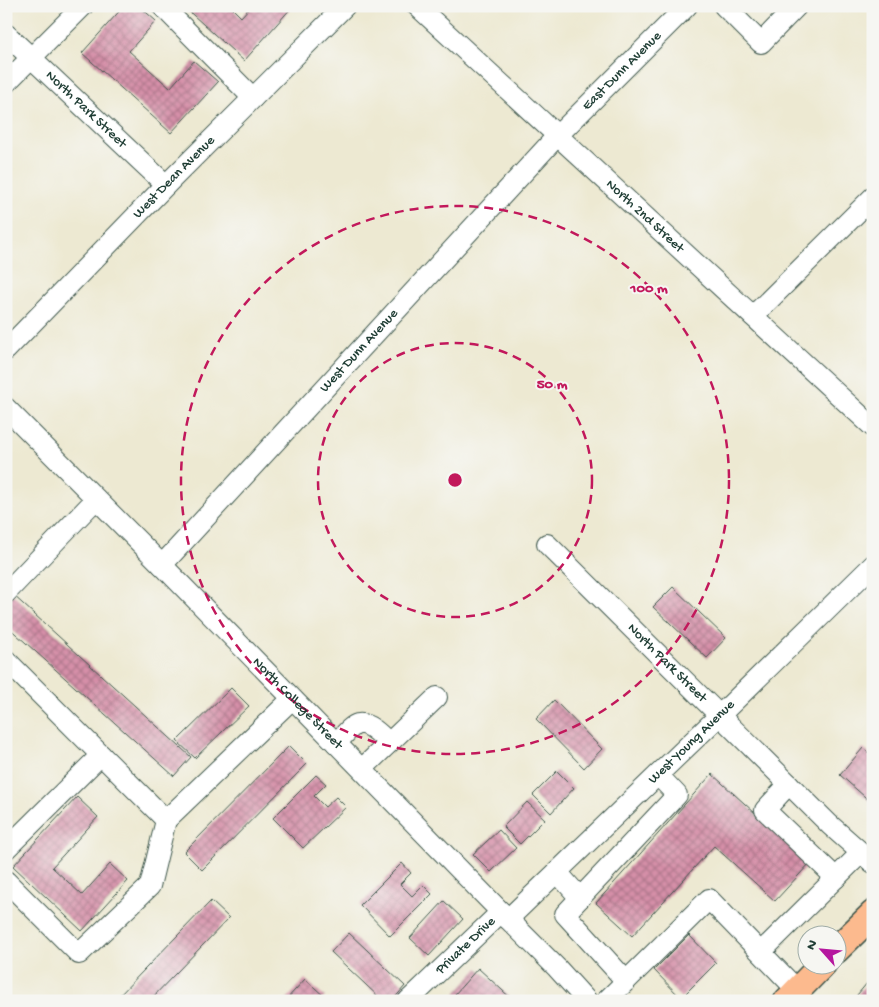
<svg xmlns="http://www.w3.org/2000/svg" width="879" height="1007" font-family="'Gochi Hand',sans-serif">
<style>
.building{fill:url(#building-cross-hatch)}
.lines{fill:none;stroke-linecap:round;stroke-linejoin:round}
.minor-casing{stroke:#3e574c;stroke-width:22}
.major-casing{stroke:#3e574c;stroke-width:29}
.minor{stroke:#fff;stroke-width:20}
.major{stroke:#fcba8e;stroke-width:26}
.ring{fill:none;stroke:#c2185b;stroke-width:2.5;stroke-dasharray:9 6}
.labels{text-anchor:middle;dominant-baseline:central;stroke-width:4;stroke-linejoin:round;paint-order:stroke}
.street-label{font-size:14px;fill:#1f3d34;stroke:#f6f6f2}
.centre{fill:#c2185b;stroke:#f6f6f2;stroke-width:2.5}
.ring-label{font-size:15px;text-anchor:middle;font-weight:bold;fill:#c2185b;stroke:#f6f6f2;stroke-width:4;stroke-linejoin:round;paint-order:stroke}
</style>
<defs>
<pattern id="building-cross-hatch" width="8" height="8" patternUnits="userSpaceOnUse" patternTransform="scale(1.25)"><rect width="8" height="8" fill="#d58fa8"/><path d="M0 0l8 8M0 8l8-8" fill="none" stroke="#ac768a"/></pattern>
</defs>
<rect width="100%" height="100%" fill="#f6f6f2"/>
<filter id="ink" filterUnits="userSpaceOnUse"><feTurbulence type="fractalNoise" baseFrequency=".02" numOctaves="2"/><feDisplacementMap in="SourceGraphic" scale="10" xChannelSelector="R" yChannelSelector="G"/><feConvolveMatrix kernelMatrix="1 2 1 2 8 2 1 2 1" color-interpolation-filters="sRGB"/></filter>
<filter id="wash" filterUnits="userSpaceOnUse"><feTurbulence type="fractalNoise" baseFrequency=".0096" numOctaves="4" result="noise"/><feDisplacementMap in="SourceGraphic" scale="20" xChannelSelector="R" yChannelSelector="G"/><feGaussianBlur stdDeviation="1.12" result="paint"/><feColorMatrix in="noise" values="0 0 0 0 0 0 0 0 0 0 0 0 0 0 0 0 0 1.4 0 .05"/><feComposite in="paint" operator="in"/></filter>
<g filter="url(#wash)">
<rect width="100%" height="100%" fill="#ede9d2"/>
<g id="blocks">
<path class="building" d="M124,6H139L156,21L129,51L170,88L194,61L218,82L171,133L82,53Z
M183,6H230L241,17L251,6H293L244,61Z
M673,587L726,638L707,658L653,607Z
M12,594L191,757L174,776L6,625V600Z
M231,688L249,706L195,758L177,741Z
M554,700L602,749L584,768L536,719Z
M289,746L307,764L202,870L184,852Z
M863,748L873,757V804L840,775Z
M557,771L574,788L551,813L533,795Z
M712,774L810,863L775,901L714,846L632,936L596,903Z
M316,775L326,784L314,796L325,807L336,797L346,807L303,848L273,818Z
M77,797L98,817L52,867L82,895L110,864L128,881L82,931L13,866Z
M527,802L545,819L520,844L503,827Z
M499,830L516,848L491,872L473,854Z
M402,863L411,873L400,884L412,896L423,885L432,894L390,936L360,905Z
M211,901L229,918L149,1001H114Z
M444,901L463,919L429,956L410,938Z
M349,933L405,986L392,1001H383L331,952Z
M689,935L716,963L681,998L654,970Z
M478,968L514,1001H463L455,994Z
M873,976V1001H852Z
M305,979L325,997L321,1001H285Z"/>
</g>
</g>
<g filter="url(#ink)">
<use href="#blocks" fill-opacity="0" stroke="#3e574c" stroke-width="1"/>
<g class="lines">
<g class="minor-casing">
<g id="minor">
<path d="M162,6L253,98"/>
<path id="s1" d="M417,6L873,427"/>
<path d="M724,6L761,43L797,6"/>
<path id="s2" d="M6,34L166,185"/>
<path d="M6,83L83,6"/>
<path d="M753,316L873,197"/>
<path id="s3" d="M6,350L166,185L345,6"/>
<path id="s4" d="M6,408L162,565L501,912L557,968L587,1001"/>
<path id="s5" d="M547,544L830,825L873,863"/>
<path id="s6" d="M162,565L557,136L687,6"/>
<path d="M6,593L96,499"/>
<path d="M6,660L166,820L292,699"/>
<path d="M336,743C342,738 350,726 358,724C369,722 382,736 389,743"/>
<path d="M362,769L437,697"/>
<path d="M789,784L765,810L836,878"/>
<path d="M6,849L101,755"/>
<path d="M557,872L580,898L677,795L658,775"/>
<path d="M6,881L79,954L150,886L166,820"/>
<path d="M580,898L565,914L626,981"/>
<path id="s7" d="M508,919L720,715L873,565"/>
<path d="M761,952L861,853"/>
<path id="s8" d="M408,1001L501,912"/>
<path d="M606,1001L709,899L797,990"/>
</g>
</g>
<g class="major-casing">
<path id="major" d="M836,950L873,914
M787,1001L823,964"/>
</g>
<use href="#minor" class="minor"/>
<use href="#major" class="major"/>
</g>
</g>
<g class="ring">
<circle cx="455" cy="480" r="137"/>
<circle cx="455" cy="480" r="274"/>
</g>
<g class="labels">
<g class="street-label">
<text stroke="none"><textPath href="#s6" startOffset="675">East Dunn Avenue</textPath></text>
<text stroke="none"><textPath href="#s2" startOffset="110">North Park Street</textPath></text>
<text stroke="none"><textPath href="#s3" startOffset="241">West Dean Avenue</textPath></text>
<text stroke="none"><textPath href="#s1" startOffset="310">North 2nd Street</textPath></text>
<text stroke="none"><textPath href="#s6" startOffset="291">West Dunn Avenue</textPath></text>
<text stroke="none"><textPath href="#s5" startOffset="169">North Park Street</textPath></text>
<text stroke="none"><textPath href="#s4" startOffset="415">North College Street</textPath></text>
<text stroke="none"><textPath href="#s7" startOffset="255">West Young Avenue</textPath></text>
<text stroke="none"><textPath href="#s8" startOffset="80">Private Drive</textPath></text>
</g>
</g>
<circle cx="455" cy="480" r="8" class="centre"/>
<g class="ring-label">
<text x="649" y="292">100 m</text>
<text x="552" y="388">50 m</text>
</g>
<rect width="879" height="1007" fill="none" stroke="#f6f6f2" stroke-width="25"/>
<g transform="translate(822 950) rotate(297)"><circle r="24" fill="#f6f6f2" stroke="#a0aca6"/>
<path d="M0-4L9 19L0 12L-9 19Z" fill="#b5179e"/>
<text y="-8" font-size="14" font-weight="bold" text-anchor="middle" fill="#1f3d34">N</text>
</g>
</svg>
